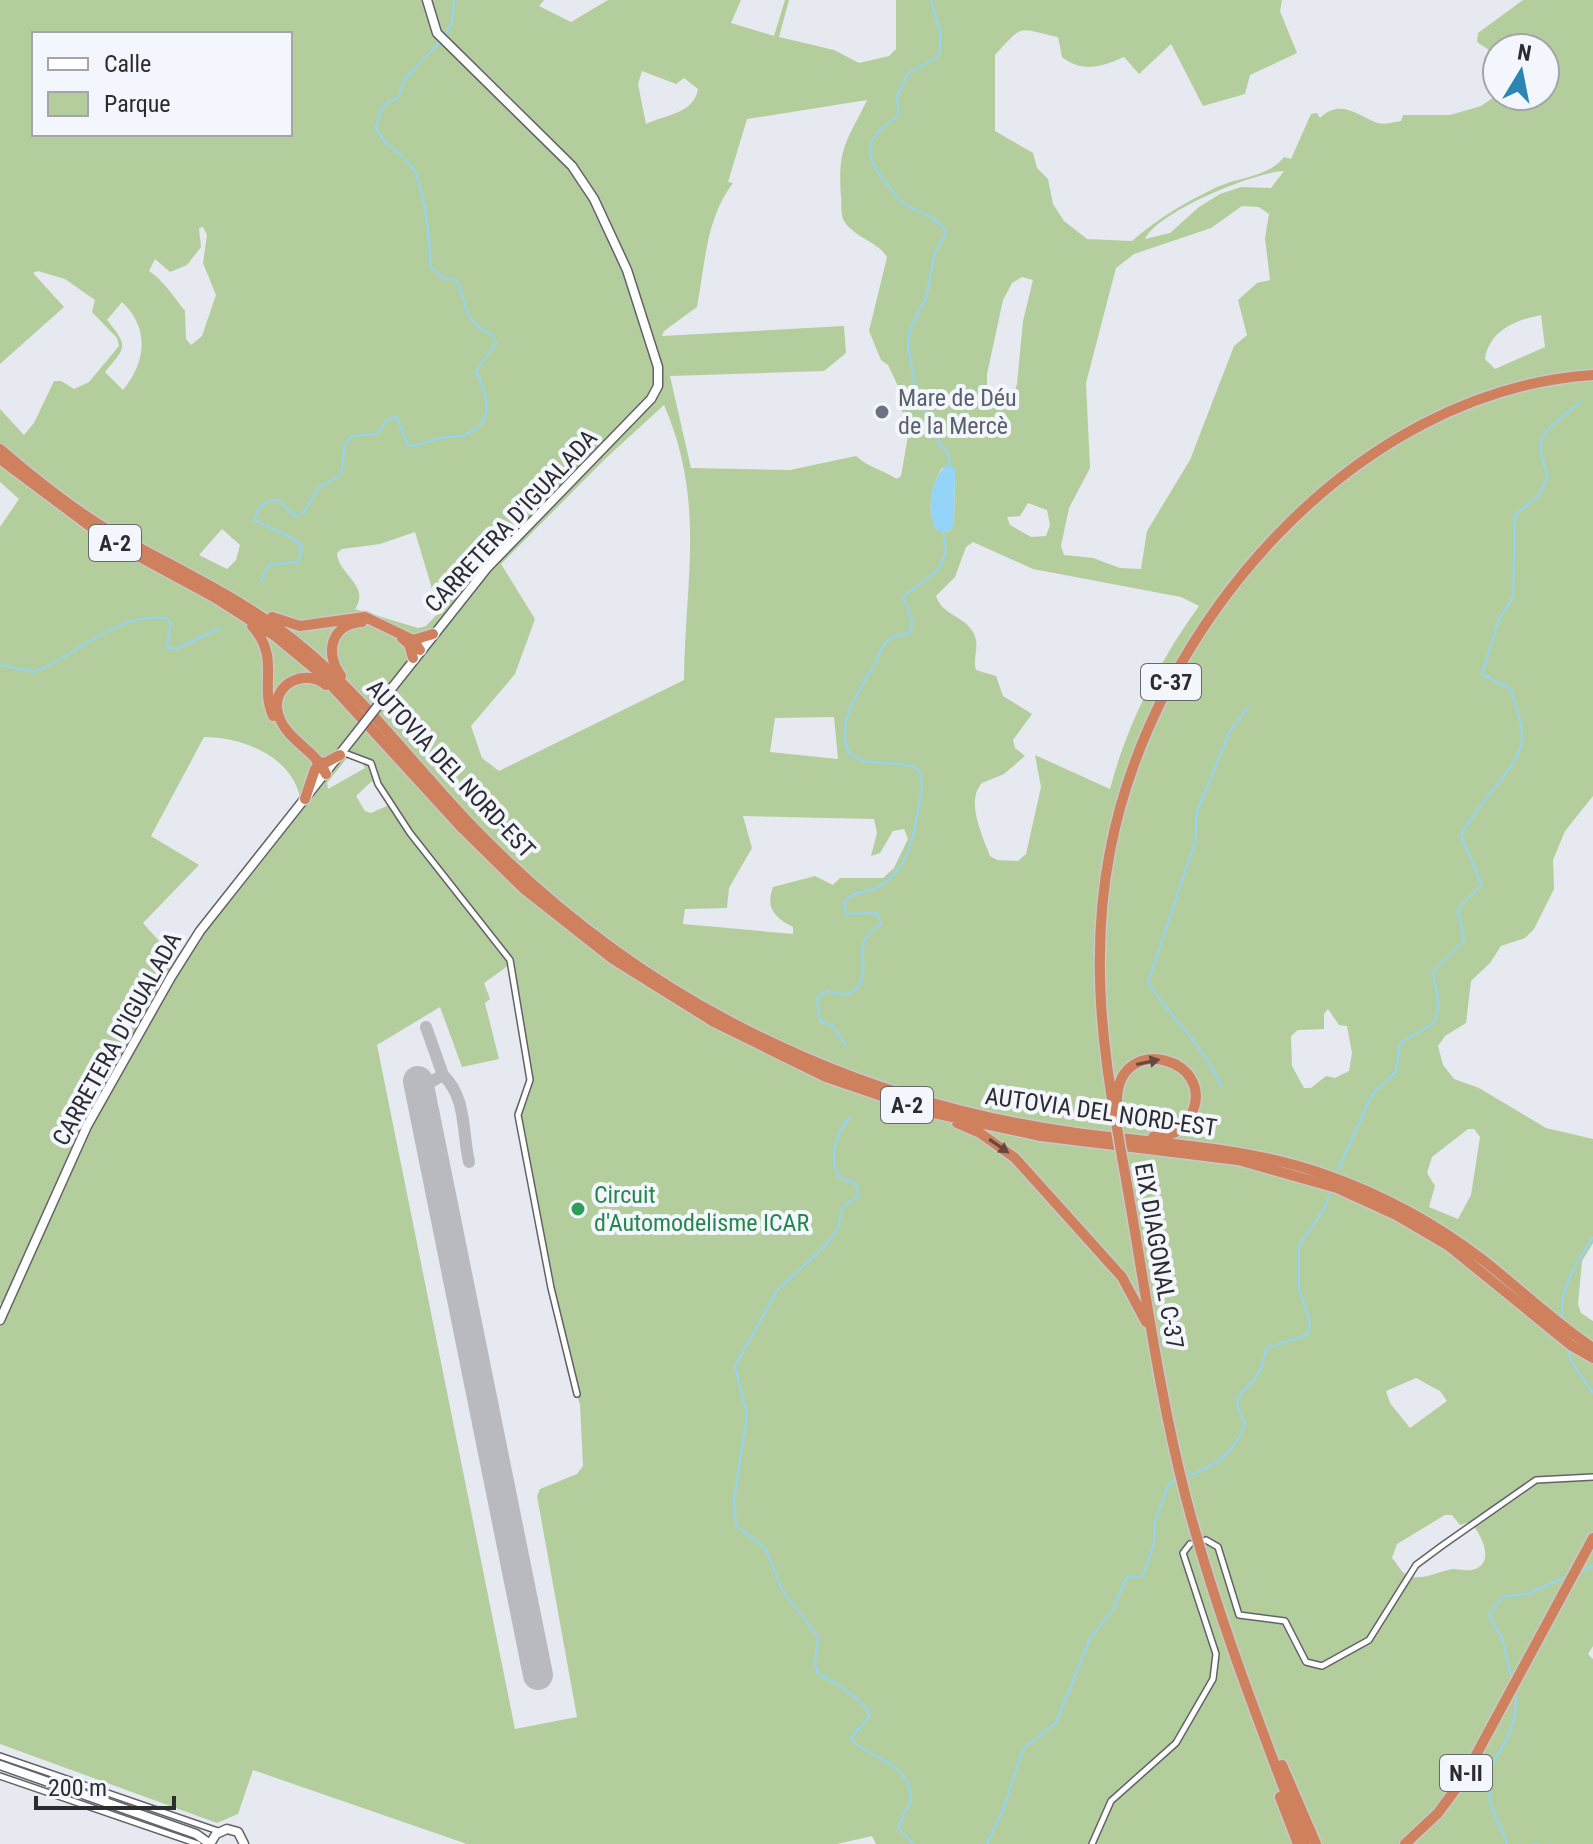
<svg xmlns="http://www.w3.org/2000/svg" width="1593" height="1844" font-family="'Roboto Condensed',sans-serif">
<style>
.green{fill:#b3ce9c;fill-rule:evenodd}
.water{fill:#94d4f8}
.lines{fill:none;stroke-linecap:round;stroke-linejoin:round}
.stream{stroke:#94d4f8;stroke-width:2}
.taxiway{stroke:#b8bac0;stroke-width:12}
.runway{stroke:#b8bac0;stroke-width:30}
.street-casing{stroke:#62636a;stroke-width:8}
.secondary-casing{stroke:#62636a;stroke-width:11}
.highway-casing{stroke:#c8c8c9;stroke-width:13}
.street{stroke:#fff;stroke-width:5}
.secondary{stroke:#fff;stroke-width:8}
.highway{stroke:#cf805c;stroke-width:10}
.secondary-bridge-casing{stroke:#62636a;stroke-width:11;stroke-linecap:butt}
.highway-bridge-casing{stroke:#c8c8c9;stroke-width:13;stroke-linecap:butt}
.secondary-bridge{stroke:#fff;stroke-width:8}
.highway-bridge{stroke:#cf805c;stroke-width:10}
.oneway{fill:#65493f}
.worship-dot{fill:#6b7280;stroke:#f4f6fd;stroke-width:3}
.leisure-dot{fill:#2e9e5b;stroke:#f4f6fd;stroke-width:3}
.labels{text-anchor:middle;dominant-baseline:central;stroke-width:8;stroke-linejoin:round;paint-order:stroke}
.shield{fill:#f4f6fd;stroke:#68696d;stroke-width:2}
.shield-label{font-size:22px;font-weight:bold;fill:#2c2c2f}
.worship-label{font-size:24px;fill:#5b616d;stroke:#f4f6fd;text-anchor:start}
.street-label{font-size:24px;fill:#2c2c2f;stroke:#f4f6fd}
.leisure-label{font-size:24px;fill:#27864d;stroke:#f4f6fd;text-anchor:start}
</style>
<rect width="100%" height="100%" fill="#e6e9f0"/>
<path class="green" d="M0,0H544L539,6L571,22L608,0H741L731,23L774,36L785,0H789L779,37L834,50L859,63L889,56L896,49V0H1282L1280,11L1297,53L1250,75L1245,94L1203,106L1171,44L1139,74L1124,57C1102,67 1082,73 1062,57L1058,37C1017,29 1025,22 995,55V131L1033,153L1037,168L1048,179L1053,204L1064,221L1087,239L1132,241C1158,218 1186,202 1217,187C1239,177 1269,177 1284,157L1291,159L1311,114L1317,113L1320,118C1339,99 1356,114 1375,122C1383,126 1393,122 1401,121L1403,115H1450L1481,106L1497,95L1545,96V48H1497L1495,54L1477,42L1478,33L1523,0H1593V796L1565,831L1553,860L1554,889L1534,929L1525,938L1501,946L1490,963L1471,981L1466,1023L1445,1036L1438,1046L1443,1065L1454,1079L1479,1088L1546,1128L1593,1139V1243L1582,1261L1578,1304L1581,1313L1593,1321V1646L1588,1654L1593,1659V1844H876L872,1836L837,1844H467L253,1770L238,1814L217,1823L0,1744V1327L9,1307L0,1303V527L19,499L0,482V409L24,435L34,423L54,381H61L74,389L89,382L119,346L117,338L92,312L95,300L65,279L38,271L33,273L64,307L0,364ZM34,34H290V134H34ZM642,71L676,84L684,78L698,89C694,114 664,115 646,124L638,84ZM867,100C848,140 837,147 841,196C842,203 840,214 844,221C855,238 877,241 887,257L869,331L881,360L888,365L897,384L899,406L910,424L901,476L897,479C883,470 868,467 856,456L790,470L691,468L670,376L824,371L846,353L844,326L662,336L664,331L697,307C705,264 706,218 733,183L728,182L747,119ZM1284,171L1271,188L1241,187L1220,194L1199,207L1170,233L1145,239C1157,212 1254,172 1284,171ZM1242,206L1259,207L1269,214L1265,238L1270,280L1257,283L1238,300L1247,335L1234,346L1190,460L1147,531L1141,569L1120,568L1093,558L1064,555L1061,546L1069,508L1090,468L1086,383L1116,268L1134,254L1211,228ZM203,227L207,235L203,263L216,295L202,336L191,345L186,339L185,311C174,297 163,280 149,271L155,259L170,272L187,265L201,247L199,228ZM1022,277L1033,280L1023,321L1017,384L1014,393L1002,403L987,386V374L1003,300L1012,283ZM122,302C150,328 146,362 123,390L105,372C126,347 129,347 107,320ZM1541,315L1545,347L1495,369L1485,359C1489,331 1515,320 1541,315ZM664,405C706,502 685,580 684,680L499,771L482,758L471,726L515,674L535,619L501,564L605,459ZM942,468H955L954,524L949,532L936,529C926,509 931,487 942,468ZM1028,503L1047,510L1050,525L1046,536L1031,537L1010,525L1007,517L1020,516ZM222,529L240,545L236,560L227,569L199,555ZM415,532L439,612L426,626L418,628L355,609C371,585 338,575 337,553L342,549L380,544ZM973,542L1033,569L1181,597L1199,606C1160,660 1127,724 1110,789L1035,755L1041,787L1026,854L1018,861L997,860L990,856C983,837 965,801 982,783L1004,774L1025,756L1015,748L1013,740L1032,714L1003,696L996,676L976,670C972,656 981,646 973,632C964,616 942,615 936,596L955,577L966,547ZM834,717L838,759L770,752L775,718ZM204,737C242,737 291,756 300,797L175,959L143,923L199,865L151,836ZM347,758L361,761L365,768L328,789L327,783ZM372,781L389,805L371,813L365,811L356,796ZM743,816L874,819L877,833L871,856L880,853L893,831L904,829L908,839L894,868L883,878H840L833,885L815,876L773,887C765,908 775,918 793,927V934L683,924L685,909L727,908L729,888L752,848ZM509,965L528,1079L514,1112L567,1371L580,1404L583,1466L577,1474L540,1489L537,1496L577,1717L515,1729L377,1045L440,1007L462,1067L499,1059L485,1003L490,999L484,983ZM1328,1009L1339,1025L1347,1026L1352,1053L1349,1071L1335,1078L1326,1076L1311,1088H1304L1292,1066L1291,1036L1298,1030L1324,1029V1014ZM1468,1129H1474L1480,1137L1471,1195L1458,1219L1429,1207L1435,1186L1427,1173L1432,1157ZM1416,1378L1440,1391L1447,1401L1410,1428L1390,1403L1386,1391ZM1445,1515H1452L1460,1525L1470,1522C1481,1533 1497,1564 1472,1570C1466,1571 1459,1569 1453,1569C1438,1571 1418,1584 1404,1573C1400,1570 1396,1562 1392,1558L1397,1544Z"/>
<path class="water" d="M946,465L955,468L954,525L949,532L936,530C926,509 930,482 946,465Z"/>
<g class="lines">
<path class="stream" d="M931,0L941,34L939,56L907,74L897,97L899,115C867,137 859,151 887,184C893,190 896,199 903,203C918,213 933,214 945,230V236L935,252L926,298L911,327L908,345L915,387L925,411L934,419L939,444L948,452L950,465
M446,35L452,22L454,0
M261,582L268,565L298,562L302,547L294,539L254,520C258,507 264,500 278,500L296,517L304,512L318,488L341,475L345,445L351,436L377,434L387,420L397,417L408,446C421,447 427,441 439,438C447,436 456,438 464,435C497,424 487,393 476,371L496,343L493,335C461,321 470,309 456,280L443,278L431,267C430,244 425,181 409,163C396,148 386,148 376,128C379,113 382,101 398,98L405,79L442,40
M0,665L34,672C78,655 115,613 165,618L171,622L167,648H178L220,628
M846,1046L832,1025L820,1022L817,998L827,991L846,995L857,989C875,960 846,947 881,924L877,913L846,914L844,902C853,890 865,894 878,887C907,871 913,840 918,811C920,795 926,783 917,768C894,758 869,769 849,753C834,722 861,689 875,663C879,656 881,647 887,641C894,636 903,635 911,632L912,620L903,597L940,568L946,550L943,531
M1221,1086C1204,1045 1171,1019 1148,982L1195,842L1197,812L1229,733L1248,707
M850,1117C836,1133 828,1157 839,1177L856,1184L859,1196L843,1207L837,1231L821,1250L778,1289L735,1366L747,1415L734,1500L736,1525L766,1549L782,1590L818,1637L815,1662L818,1674C834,1680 856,1698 869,1710V1717L851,1738C859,1755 912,1760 911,1800L898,1828L914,1844
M1335,1176L1373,1093L1396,1072L1400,1043L1434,1023L1439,1007L1433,972L1464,941L1458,909L1482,885L1461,836C1474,807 1516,769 1521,745C1525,728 1515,705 1511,689L1482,674L1499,619L1513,597L1515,515L1539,495L1548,476C1530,430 1547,432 1580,402
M1563,1320C1557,1290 1578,1261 1593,1237
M1568,1349L1571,1361L1593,1393
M1187,1476C1215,1467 1235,1452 1245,1424C1228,1392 1243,1397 1258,1374C1263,1367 1264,1355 1267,1348L1307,1335L1310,1323L1299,1288V1246L1324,1209L1331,1189
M1579,1572L1593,1566
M1512,1679L1502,1638L1489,1615L1503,1597L1527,1594L1566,1577
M987,1844L1003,1810L1023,1749L1056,1723L1090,1639L1113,1609L1127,1577H1143L1154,1543L1155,1522L1169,1484L1177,1480
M1507,1844L1491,1805L1486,1774C1500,1751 1521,1722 1515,1693
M1533,1844H1538"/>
<path class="taxiway" d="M443,1075C467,1098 462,1132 469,1162
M420,1088L443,1075L426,1027"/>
<path class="runway" d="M418,1081L538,1675"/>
<g class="street-casing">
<path id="street" d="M342,752L371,763L378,784L410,833L510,960L530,1080L518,1115L551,1288L577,1394
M1206,1540L1218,1547L1239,1615L1285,1621L1306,1662L1322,1666L1369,1640L1416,1565L1443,1545L1536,1480L1593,1477
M0,1756L218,1831
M0,1776L198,1844
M1092,1844L1111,1801L1176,1743L1213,1679L1216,1654L1183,1553L1190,1544"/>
</g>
<g class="secondary-casing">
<path id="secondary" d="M380,703L487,568L651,399L658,386V367L627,270L594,199L572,166L437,33L427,0
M0,1320L87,1126L171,977L200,931L355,735
M0,1765L196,1834L210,1844L216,1834L227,1829L238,1832L244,1844"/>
</g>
<g class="highway-casing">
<path id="highway" d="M0,449C35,479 72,509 113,533C179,571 247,600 306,650C369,703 417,769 474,828C568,925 680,1004 804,1057C891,1095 983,1120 1076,1133C1160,1144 1245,1146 1326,1175C1383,1195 1436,1224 1483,1260C1520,1289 1554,1322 1593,1348
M0,459L107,539L214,597L275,636L322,675L463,829L523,888L613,959L714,1022L826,1077L929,1112L1041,1136L1238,1160L1337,1188L1396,1215L1449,1246L1572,1346L1593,1358
M272,617L300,626L365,617L413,640L420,650
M252,626C281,658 259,684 273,716
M402,638L409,644L413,658
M413,640L433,634
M341,676C324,653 331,624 362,622
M326,685C307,668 274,683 277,708C281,739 315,748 326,774
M317,762L325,763L340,755
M305,799L315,769
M1117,1101C1117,1030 1221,1059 1190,1117C1183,1131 1169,1137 1153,1137
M957,1123L980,1133L1015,1158L1122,1277L1146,1322
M1117,1128C1100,1036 1092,944 1110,851C1153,626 1353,391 1593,375
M1122,1157C1143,1271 1157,1387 1186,1498C1217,1617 1262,1730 1305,1844
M1282,1765L1316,1844
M1280,1797L1298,1844
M1405,1844L1438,1813L1463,1779L1593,1538"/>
</g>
<use href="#street" class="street"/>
<use href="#secondary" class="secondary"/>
<use href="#highway" class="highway"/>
<g class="secondary-bridge-casing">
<path id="secondary-bridge" d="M355,735L380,703"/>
</g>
<g class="highway-bridge-casing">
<path id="highway-bridge" d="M1117,1128L1122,1157"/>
</g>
<use href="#secondary-bridge" class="secondary-bridge"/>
<use href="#highway-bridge" class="highway-bridge"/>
</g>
<defs><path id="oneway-solid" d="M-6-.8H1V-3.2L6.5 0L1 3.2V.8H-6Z" transform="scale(2)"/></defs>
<g class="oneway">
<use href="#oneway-solid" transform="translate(1148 1062) rotate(-12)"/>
<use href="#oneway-solid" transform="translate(999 1146) rotate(35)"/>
</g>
<circle class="worship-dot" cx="882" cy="412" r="8"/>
<circle class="leisure-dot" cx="578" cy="1209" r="8"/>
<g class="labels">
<g class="shield">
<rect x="89" y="525" width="52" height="36" rx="6"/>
<rect x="1141" y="664" width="60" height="36" rx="6"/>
<rect x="881" y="1087" width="52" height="36" rx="6"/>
<rect x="1440" y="1755" width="52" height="36" rx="6"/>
</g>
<g class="shield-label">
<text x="115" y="543">A-2</text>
<text x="1171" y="682">C-37</text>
<text x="907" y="1105">A-2</text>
<text x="1466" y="1773">N-II</text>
</g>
<g class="worship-label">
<text x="898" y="398">Mare de Déu<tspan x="898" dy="28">de la Mercè</tspan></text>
</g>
<g class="street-label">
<text transform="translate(511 521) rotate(-47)">CARRETERA D'IGUALADA</text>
<text transform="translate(451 769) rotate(47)">AUTOVIA DEL NORD-EST</text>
<text transform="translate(117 1039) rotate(-61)">CARRETERA D'IGUALADA</text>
<text transform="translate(1101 1112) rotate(8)">AUTOVIA DEL NORD-EST</text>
<text transform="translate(1159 1256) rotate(80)">EIX DIAGONAL C-37</text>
</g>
<g class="leisure-label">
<text x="594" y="1195">Circuit<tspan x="594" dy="28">d'Automodelisme ICAR</tspan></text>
</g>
</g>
<rect x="32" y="32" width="260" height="104" fill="#f4f6fd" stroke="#a4a5ab" stroke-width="2"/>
<rect x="48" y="58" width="40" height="12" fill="#ffffff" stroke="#a4a5ab" stroke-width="2"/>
<text x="104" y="72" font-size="24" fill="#2c2c2f">Calle</text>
<rect x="48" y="92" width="40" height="24" fill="#b3ce9c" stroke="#a4a5ab" stroke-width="2"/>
<text x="104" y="112" font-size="24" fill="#2c2c2f">Parque</text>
<g transform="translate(1521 72) rotate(10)"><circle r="38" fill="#f4f6fd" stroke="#a4a5ab" stroke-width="2"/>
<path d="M0-6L14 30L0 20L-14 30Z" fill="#2b86b3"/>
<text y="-12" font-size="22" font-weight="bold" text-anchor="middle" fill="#2c2c2f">N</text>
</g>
<path d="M36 1796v12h138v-12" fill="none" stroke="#2c2c2f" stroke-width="4"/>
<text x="48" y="1796" font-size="24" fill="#2c2c2f" stroke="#f4f6fd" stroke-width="6" paint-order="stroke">200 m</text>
</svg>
